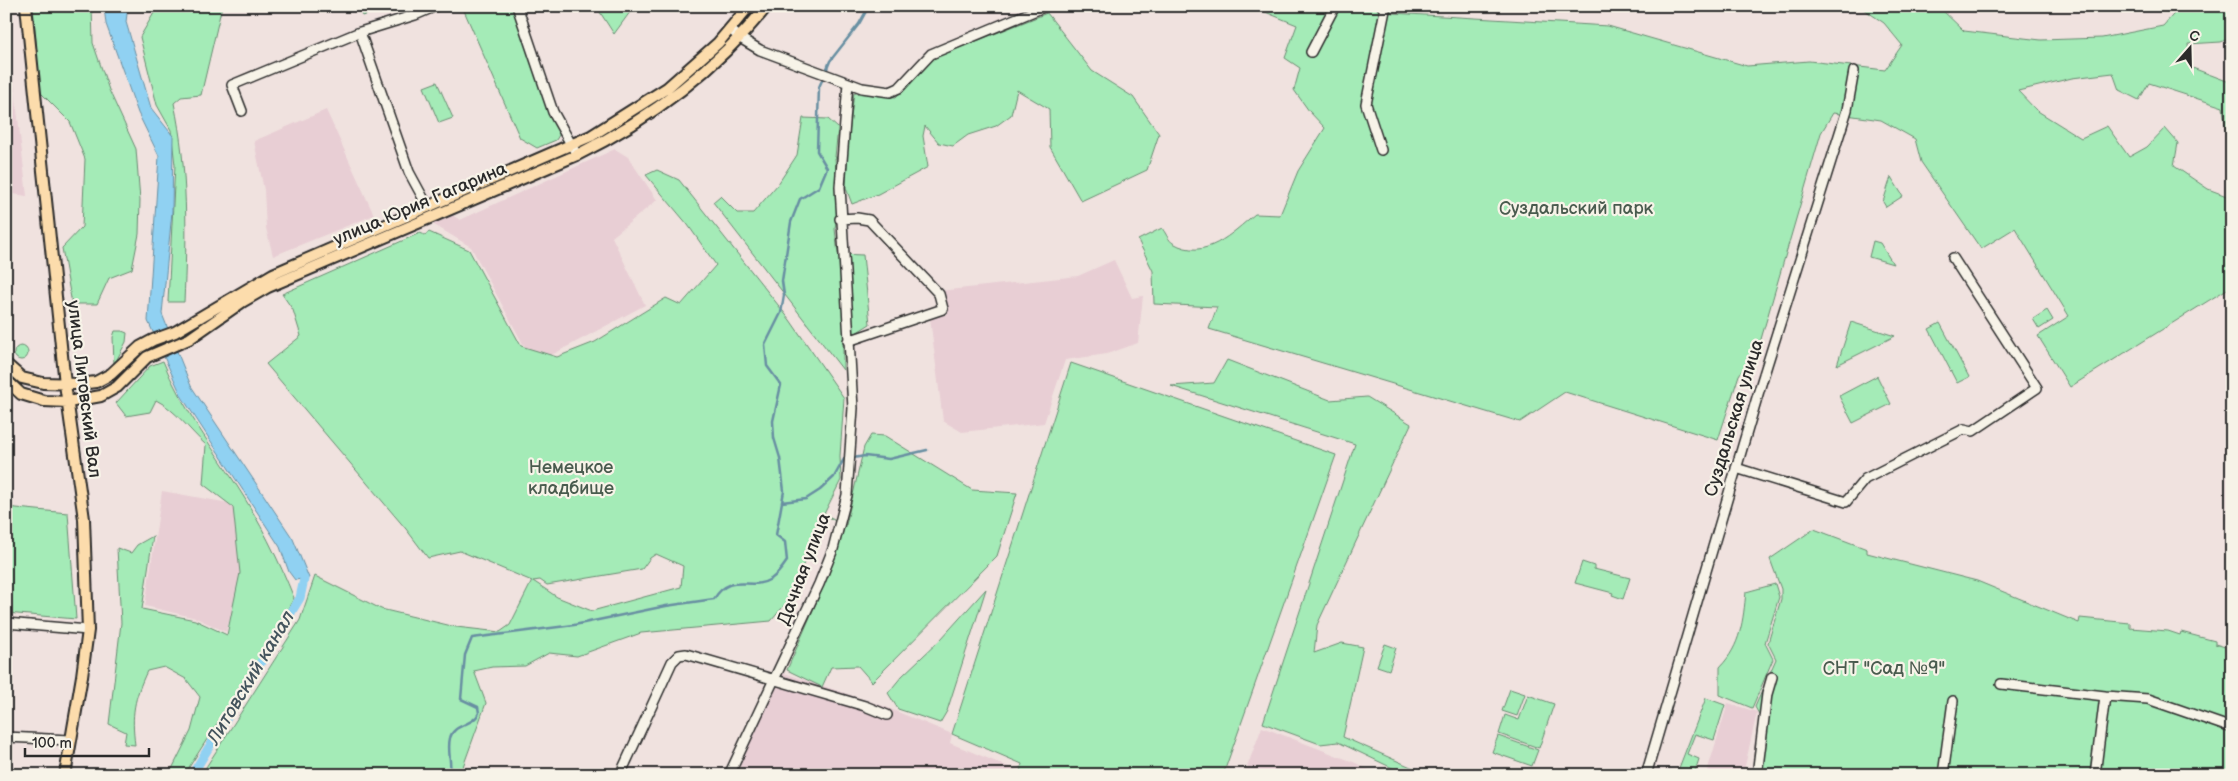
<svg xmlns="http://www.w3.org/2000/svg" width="2238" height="781" font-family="'Balsamiq Sans',sans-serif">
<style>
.built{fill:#e8ced4}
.green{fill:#a4ebb7;stroke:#688b71;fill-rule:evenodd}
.water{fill:#90d1f2;stroke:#688fa2}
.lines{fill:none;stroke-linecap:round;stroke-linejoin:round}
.stream{stroke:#688fa2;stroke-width:2.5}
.canal{stroke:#90d1f2;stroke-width:9}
.minor-casing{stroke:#2b2b2b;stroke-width:12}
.major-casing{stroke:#2b2b2b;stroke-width:14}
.minor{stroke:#f7f3e8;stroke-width:9}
.major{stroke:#fcdcac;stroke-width:10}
.labels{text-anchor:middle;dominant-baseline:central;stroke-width:4.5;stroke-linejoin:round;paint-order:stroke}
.street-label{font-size:18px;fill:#2b2b2b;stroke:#f7f3e8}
.park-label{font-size:18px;fill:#495b4e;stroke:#f7f3e8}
.water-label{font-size:19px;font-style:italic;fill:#44545d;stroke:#f7f3e8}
</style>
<rect width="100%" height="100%" fill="#f0e2df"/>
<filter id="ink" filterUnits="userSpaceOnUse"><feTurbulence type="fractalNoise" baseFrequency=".02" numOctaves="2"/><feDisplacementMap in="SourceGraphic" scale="10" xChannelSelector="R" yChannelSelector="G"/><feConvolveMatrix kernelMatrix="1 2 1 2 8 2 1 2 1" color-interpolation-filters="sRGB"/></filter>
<g filter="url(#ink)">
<path class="built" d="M1507,6H1611V13Z
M6,70L13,75L27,196L6,193Z
M326,110L374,215L273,256L266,228L264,190L254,141Z
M615,149L628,157L657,200L612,237L645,305L546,358L529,352L523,344L471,247L431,223L452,215L460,220Z
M1114,260L1132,298L1143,296L1138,343L1107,354L1065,360L1044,423L962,432L943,421L930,318L948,314L940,291L1078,276Z
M162,491L240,505L253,546L226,632L196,618L145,606Z
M778,671L883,706L952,734L950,743L1016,770L1015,775H731Z
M1728,703L1757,712L1743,775H1706Z
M1262,727L1356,763L1378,775H1244Z"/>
<path class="green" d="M33,6H92L93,43L109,90L136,149L140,200L139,234L132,269L109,278L97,304H72L62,248L82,227L85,159L70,122L40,92Z
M158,6H222L201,95L181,97L174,103C188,169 187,236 184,302H168L175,165L171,130L157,105L140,37Z
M358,6H388L362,16Z
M462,6H515L562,130L556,140L537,148L520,138Z
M596,6H630L633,8L614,34Z
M1259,6H1392V13L1608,26L1747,66L1809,61L1885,70L1902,45L1884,23L1859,6H1938L1964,31L2041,40L2102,38L2163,26L2181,6H2232V37L2221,42L2188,44L2190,67L2232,83V147L2228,148L2223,107L2149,83L2139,100L2119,90L2113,73L2072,78L2018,91L2036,110L2081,138L2107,126L2129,157L2147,147L2165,128L2178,143L2174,166L2208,189L2232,198V286L2070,387L2038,336L2069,316L2015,228L1981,249L1921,162L1915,139L1881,120L1833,113L1821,133L1759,346L1739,375L1718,440L1565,392L1520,422L1209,329L1217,307L1154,304L1153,271L1138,240L1162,228C1165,232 1169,241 1173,243C1205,262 1232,233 1255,214L1280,215L1298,171L1325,128L1309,111L1294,90L1300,68L1285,58L1297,25L1258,9Z
M1047,13L1092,71L1133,97L1159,134L1147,170L1081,201L1050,147L1049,109L1017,90L1011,115L996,126L968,135L953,146L939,143L925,126L923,136L928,167L878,194L852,204L846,188L847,158H835L838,202L835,229L838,254L863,255L870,324L843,341V370L713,202L720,196L737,213H753L778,184L797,155L803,118L828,119L838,128L835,157L846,158L854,93L896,97L931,59Z
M437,82L453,118L439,123L424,87Z
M657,170L679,180L790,320L844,398L840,456L841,480L824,514L846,525L864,447L871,435L885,436L972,490L1017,493L997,556L872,682L858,666L831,667L822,687L787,670L827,578L845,526L824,515L788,601L771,621L641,633L577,656L549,653L525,666L492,667L474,671L486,703L460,775H201L300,620L315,576L381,609L456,627L500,632L510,625L532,581L460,551L428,558L406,529L266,364L301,336L293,310L282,294L420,233L425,235L429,232L469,250L521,346L557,357L595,342L666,298L681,305L716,265L688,225L646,175ZM656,554L683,566L681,587L592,611L557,597L533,581L540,580L547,585L642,569L650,558Z
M1891,177L1903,196L1886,207L1883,202Z
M1873,241L1880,243L1893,264L1869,257Z
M2047,310L2053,320L2039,329L2033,319Z
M1851,322L1895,336L1837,365Z
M1940,323L1969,377L1957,383L1929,329Z
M115,331H122L127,333L126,342L114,365L113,337Z
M14 353a7 7 0 1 1 14 0a7 7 0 1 1-14 0Z
M1227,360L1330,400L1367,397L1411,424L1317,625L1314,653L1342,643L1363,647L1343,737L1429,775H1407L1338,742L1320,744L1263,723L1355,444L1171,386L1214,383Z
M163,361C181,406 211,445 237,486C259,520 279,560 294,598L267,646L184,775H169L191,731L200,697L186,679L164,667L147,671C134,699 131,714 135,745L124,744L126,732L109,724L121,623L117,548L131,553L137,545L153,536L142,609L195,620L227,635L240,573L233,507L203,484L206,445C189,430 176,410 156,400L150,412L126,416L116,403L150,366Z
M1071,363L1336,455L1223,775H1019L1022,764L952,734Z
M1877,376L1891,404L1853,423L1839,396Z
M6,507L68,513L76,619L6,613Z
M1814,529L1867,549V553L1977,581L2079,623L2080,618L2130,623V628L2168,631L2180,635L2181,632L2215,641V644L2232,649V775H1757L1764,723L1755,707L1776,659L1768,643L1781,599V589L1770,559Z
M1582,562L1594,566V569L1630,578L1623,599L1612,595L1613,593L1575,583Z
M1775,584L1779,597L1765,643L1773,659L1752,708L1720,695V667C1741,645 1743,621 1746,592Z
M986,589L947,711L940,723L898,709L888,693L902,676L941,639Z
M1385,644L1396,648L1389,670L1377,666Z
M1510,689L1525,694L1517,716L1502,711Z
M1528,695L1554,704L1539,748L1499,734L1505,715L1519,720Z
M1706,698L1725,705L1714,740L1695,734L1687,754L1699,759L1694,775H1673L1679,768Z
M1498,736L1538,750L1532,766L1492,752Z"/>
<path class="water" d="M128,6L126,22L151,108L173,136L172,212L162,314L191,386L293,539L309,578L295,580L289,572L280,547L182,397L148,321L159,156L138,113L106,24L104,7Z"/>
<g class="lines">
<path class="stream" d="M826,71L830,61L859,24L869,6
M853,458L865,456L889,459L927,450
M782,502L806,499L820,490L834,477L844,459H847
M450,775C452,763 447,750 450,738C453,724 473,726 479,713L478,707L461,699L465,655L472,638L574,625L666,606L714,599C731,571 750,592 771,579C778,574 783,567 787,561L785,542L776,535L784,491L780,458L774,438L773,421L781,385L767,366L765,345L781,313L784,295L782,281L791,222L800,199L819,187L827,168L817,151L819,87L824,76"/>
<path class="canal" d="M192,775L300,598L304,579"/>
<g class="minor-casing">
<path id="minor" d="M517,6L553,112L577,155
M730,29L740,38L760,50L862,88L890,92L899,88L931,54L1046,6
M360,32L409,172L428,207
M1311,52L1335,6
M242,111L232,85L360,32L415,15L436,6
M1381,150L1366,104L1385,10L1382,6
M840,219L857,218L869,220L939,294L943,309L848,341
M1736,468L1846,502L1865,479L1964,429L1973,431L2037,388L1953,258
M6,623L88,630
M2001,684L2105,696L2148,699L2232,728
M6,737L70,740
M620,775L672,662L679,655L686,654L865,706L887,715
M729,775L819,584L833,549L847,495L853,408L840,187L848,83
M1646,775L1761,384L1847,110L1854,71
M1757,775L1767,694L1772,677
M1943,775L1953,701
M2095,775L2105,696"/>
</g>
<g class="major-casing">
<path id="major" d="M26,6L65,384L84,519L88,630L82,676L65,775
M6,364L22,378L43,383L79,384L96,382L111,374L140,347L153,340L175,332L273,274L591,136L667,88L718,43L749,6
M6,380L21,394L44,401L68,402L101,396L117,387L147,357L189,339L242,302L268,287L577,155C650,119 715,70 767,6"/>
</g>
<use href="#minor" class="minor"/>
<use href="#major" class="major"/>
</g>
</g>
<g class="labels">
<g class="street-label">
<text transform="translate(420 204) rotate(-23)">улица Юрия Гагарина</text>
<text transform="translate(84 389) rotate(83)">улица Литовский Вал</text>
<text transform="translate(1734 418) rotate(-73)">Суздальская улица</text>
<text transform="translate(804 569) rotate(-69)">Дачная улица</text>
</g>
<g class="park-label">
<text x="1576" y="208">Суздальский парк</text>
<text x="571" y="467">Немецкое<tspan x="571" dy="21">кладбище</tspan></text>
<text x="1884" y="668">СНТ "Сад №9"</text>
</g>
<g class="water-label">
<text transform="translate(251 678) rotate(-59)">Литовский канал</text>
</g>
</g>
<rect width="2238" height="781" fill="none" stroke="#f7f3e8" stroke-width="25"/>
<rect x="12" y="12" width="2213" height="756" fill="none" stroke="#2b2b2b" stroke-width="2" filter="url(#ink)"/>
<g transform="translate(2190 48) rotate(20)" stroke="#f7f3e8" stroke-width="4" paint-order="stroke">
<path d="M0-4L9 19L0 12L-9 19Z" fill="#2b2b2b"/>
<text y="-8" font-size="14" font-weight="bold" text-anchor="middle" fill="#2b2b2b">С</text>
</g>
<path d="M25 748v8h124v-8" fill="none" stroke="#2b2b2b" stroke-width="2.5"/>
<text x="32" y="748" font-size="15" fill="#2b2b2b" stroke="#f7f3e8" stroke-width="4" paint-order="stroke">100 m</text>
</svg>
